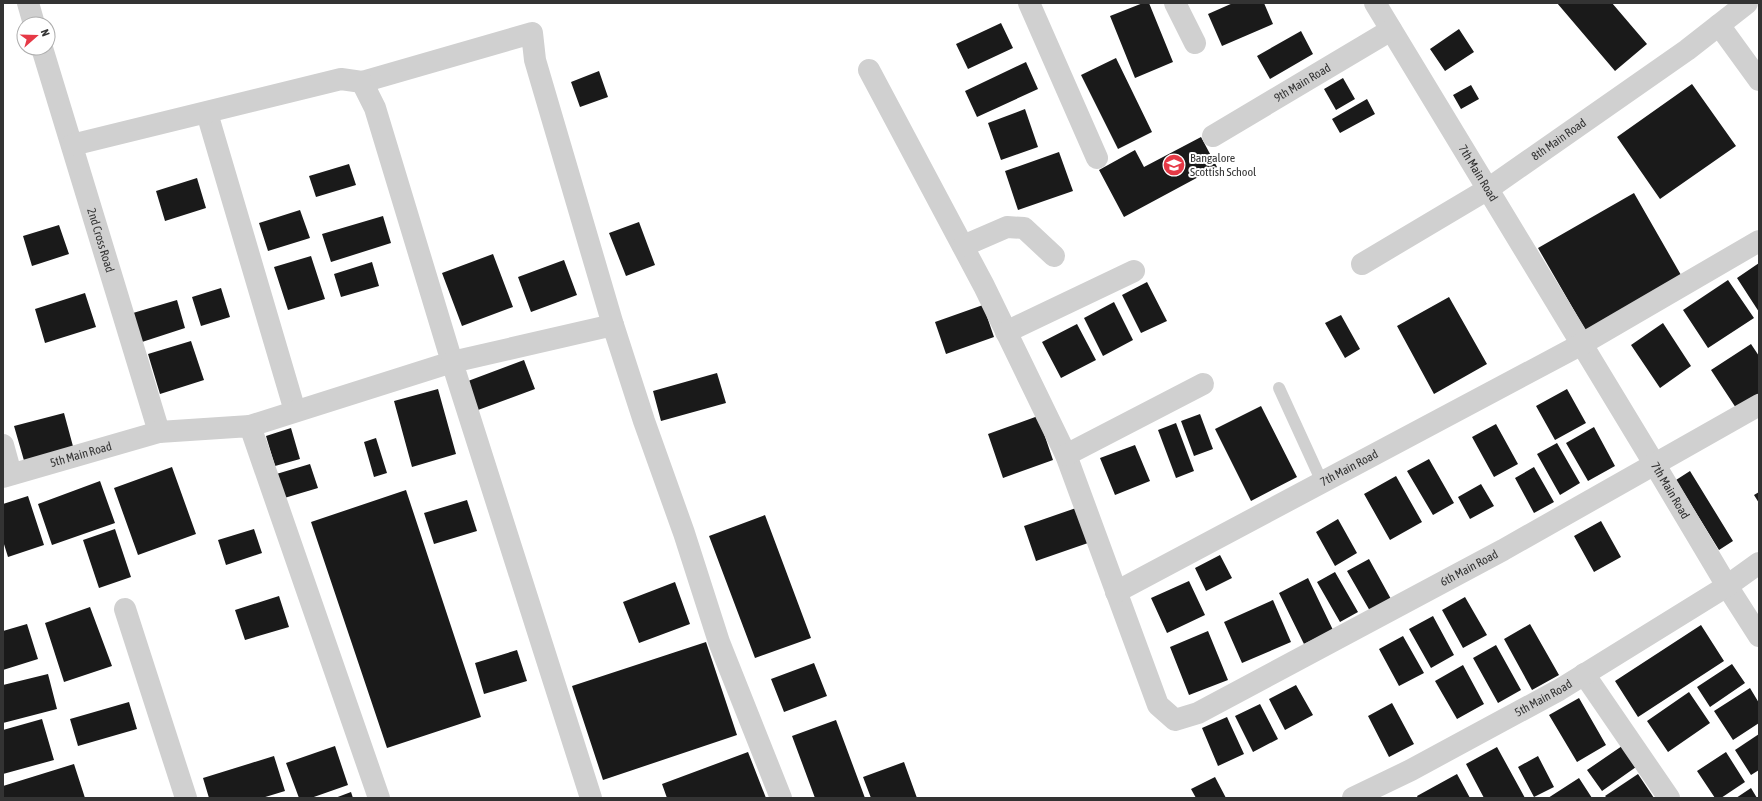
<svg xmlns="http://www.w3.org/2000/svg" width="1762" height="801" font-family="'Asap Condensed',sans-serif">
<style>
.building{fill:#1a1a1a}
.lines{fill:none;stroke-linecap:round;stroke-linejoin:round}
.lane{stroke:#d0d0d0;stroke-width:12}
.street{stroke:#d0d0d0;stroke-width:22}
.labels{text-anchor:middle;dominant-baseline:central;stroke-width:4;stroke-linejoin:round;paint-order:stroke}
.street-label{font-size:12px;fill:#333;stroke:#fff}
.poi-label{font-size:12px;fill:#333;stroke:#fff;text-anchor:start}
</style>
<rect width="100%" height="100%" fill="#fff"/>
<path class="building" d="M1143,3H1149L1173,62L1135,78L1110,16Z
M1233,3H1264L1273,24L1222,46L1208,14Z
M1557,3H1612L1647,44L1615,71Z
M1001,23L1013,48L968,69L956,44Z
M1459,29L1474,52L1445,71L1430,49Z
M1301,31L1313,54L1270,79L1257,56Z
M1116,58L1152,132L1118,149L1081,75Z
M1026,62L1038,89L977,117L965,91Z
M599,71L608,97L580,107L571,82Z
M1343,78L1355,99L1336,110L1324,89Z
M1692,84L1736,146L1660,199L1617,137Z
M1471,85L1479,99L1461,109L1453,95Z
M1367,99L1375,114L1340,133L1332,119Z
M1025,109L1038,147L1001,160L988,123Z
M1201,137L1217,167L1124,217L1099,170L1135,150L1144,167Z
M1059,152L1073,191L1018,210L1005,171Z
M349,164L356,185L316,197L309,176Z
M197,178L206,208L165,221L156,191Z
M1634,193L1681,275L1586,331L1538,248Z
M300,210L310,238L268,251L259,223Z
M383,216L391,243L331,262L322,234Z
M639,222L655,265L626,276L609,233Z
M59,225L69,254L32,266L23,236Z
M493,254L513,307L462,326L442,273Z
M311,256L325,299L288,310L274,267Z
M564,260L577,295L531,312L518,277Z
M372,262L379,286L341,297L334,274Z
M1759,263V312L1737,278Z
M1728,280L1754,318L1708,348L1683,310Z
M1147,282L1167,321L1141,333L1122,295Z
M221,288L230,317L201,326L192,297Z
M85,293L96,327L45,343L35,309Z
M1449,297L1487,364L1434,394L1397,326Z
M177,300L185,328L142,342L133,313Z
M1114,302L1133,340L1103,356L1084,318Z
M983,305L994,337L946,354L935,322Z
M1341,315L1360,349L1345,358L1325,323Z
M1663,323L1691,366L1660,388L1631,345Z
M1077,324L1096,360L1061,378L1042,342Z
M191,341L204,380L160,394L148,354Z
M1751,344L1759,356V393L1736,408L1711,370Z
M524,360L535,389L478,410L468,381Z
M717,373L726,403L661,421L653,391Z
M438,389L456,454L412,467L394,401Z
M1567,389L1586,423L1555,440L1536,406Z
M1261,406L1297,477L1251,501L1215,429Z
M64,413L74,450L25,464L14,426Z
M1200,414L1213,449L1194,456L1181,421Z
M1038,416L1053,460L1003,478L988,434Z
M1176,423L1194,471L1176,478L1158,430Z
M1496,424L1518,464L1494,477L1472,437Z
M1594,427L1615,466L1588,481L1566,443Z
M291,428L300,459L275,466L266,436Z
M376,438L387,473L374,477L364,442Z
M1557,443L1580,483L1560,495L1537,454Z
M1135,445L1150,481L1115,495L1100,458Z
M1429,459L1454,503L1433,515L1407,471Z
M310,464L318,488L281,499L273,475Z
M172,467L196,534L138,555L114,488Z
M1534,467L1554,502L1534,513L1515,478Z
M1690,471L1733,541L1719,550L1676,480Z
M1396,476L1422,522L1390,540L1364,494Z
M100,481L115,523L52,545L38,504Z
M1481,484L1494,506L1470,519L1458,497Z
M406,490L481,717L387,748L311,522Z
M1759,492V503L1754,495Z
M28,496L44,545L8,557L3,541V504Z
M467,500L477,531L434,544L424,513Z
M1076,508L1088,543L1036,561L1024,526Z
M765,515L811,638L755,658L709,536Z
M1338,519L1357,553L1335,566L1316,532Z
M1601,521L1621,557L1594,572L1574,536Z
M115,529L131,577L99,588L83,540Z
M254,529L262,553L226,565L218,540Z
M1220,555L1232,578L1206,591L1195,568Z
M1369,559L1391,599L1370,611L1347,571Z
M1335,572L1358,612L1340,622L1317,582Z
M1308,578L1333,630L1304,644L1279,593Z
M1189,581L1205,615L1167,633L1151,598Z
M675,582L690,624L639,643L623,602Z
M279,596L289,627L245,640L235,610Z
M1465,597L1487,635L1463,648L1442,610Z
M1273,600L1291,642L1242,663L1224,622Z
M90,607L112,666L64,682L45,623Z
M1433,616L1454,655L1431,668L1409,629Z
M27,624L38,659L3,670V631Z
M1530,624L1559,675L1532,690L1504,639Z
M1701,625L1724,661L1638,717L1615,681Z
M1208,631L1228,680L1189,695L1170,647Z
M1403,636L1424,673L1399,686L1379,649Z
M706,642L737,735L603,780L572,686Z
M1496,645L1521,690L1498,703L1473,658Z
M517,650L527,681L484,694L475,663Z
M814,663L827,696L784,712L771,679Z
M1732,664L1745,683L1710,707L1697,687Z
M1463,665L1484,704L1457,719L1435,681Z
M48,674L57,709L3,723V685Z
M1296,685L1313,715L1285,730L1269,699Z
M1750,688L1759,703V723L1733,740L1714,711Z
M1689,692L1710,723L1668,752L1647,721Z
M1579,698L1606,745L1577,762L1549,715Z
M129,702L137,729L78,746L70,719Z
M1392,703L1414,744L1389,757L1368,716Z
M1260,704L1278,739L1253,752L1235,716Z
M1227,717L1244,754L1218,766L1202,728Z
M42,719L54,760L3,774V730Z
M836,720L865,798H815L792,736Z
M1759,734V770L1751,775L1735,750Z
M335,746L348,785L311,798H299L286,763Z
M1622,746L1636,767L1602,791L1587,770Z
M1497,747L1525,798H1484L1466,764Z
M748,752L766,798H667L662,784Z
M1726,752L1745,782L1721,798H1715L1697,771Z
M274,756L285,791L262,798H209L203,778Z
M1538,756L1554,787L1534,797L1518,767Z
M904,762L917,798H871L863,777Z
M74,764L85,798H4L3,786Z
M1457,774L1470,798H1418L1417,796Z
M1638,774L1654,798H1607L1605,796Z
M1215,777L1226,798H1196L1191,789Z
M1579,778L1592,798H1548Z
M1751,788L1757,798H1736Z
M351,792L353,798H335Z"/>
<g class="lines">
<path class="lane" d="M1279,388L1322,482"/>
<g class="street">
<path d="M28,3L34,24"/>
<path d="M1029,3L1097,158"/>
<path d="M1175,3L1195,43"/>
<path id="s1" d="M1375,3L1655,465L1727,586L1759,636"/>
<path d="M1719,25L1759,80"/>
<path id="s2" d="M42,48L159,432"/>
<path id="s3" d="M869,70L984,286L1066,455L1158,705L1175,720L1198,713L1503,550L1759,405"/>
<path d="M362,82L532,33L535,60L613,325"/>
<path d="M207,113L295,411"/>
<path id="s4" d="M1213,136L1391,30"/>
<path d="M72,145L341,79L362,82L375,108L452,362L250,426"/>
<path d="M963,246L1007,227L1024,228L1054,256"/>
<path id="s5" d="M1362,264L1488,189L1687,50L1747,3"/>
<path d="M1006,332L1134,271"/>
<path d="M3,445L11,474"/>
<path d="M1066,455L1203,384"/>
<path id="s6" d="M3,477L159,432L250,426L379,798"/>
<path id="s7" d="M1116,592L1582,344L1759,241"/>
<path d="M125,609L186,798"/>
<path d="M1584,674L1669,798"/>
<path d="M591,798L452,362L613,325L644,421L684,533L719,642L781,798"/>
<path id="s8" d="M1353,798L1411,770L1559,690L1727,586L1759,563"/>
</g>
</g>
<defs>
<g id="school-disc" transform="scale(1.15)"><circle r="9.5" fill="#e63946" stroke="#fff"/><path d="M0-5L7-2L0 1L-7-2ZM-4 1L0 2.5L4 1V4Q0 6-4 4Z" fill="#fff"/></g>
</defs>
<g fill-rule="evenodd">
<use href="#school-disc" x="1174" y="165"/>
</g>
<g class="labels">
<g class="street-label">
<text stroke="none"><textPath href="#s4" startOffset="104">9th Main Road</textPath></text>
<text stroke="none"><textPath href="#s5" startOffset="233">8th Main Road</textPath></text>
<text stroke="none"><textPath href="#s1" startOffset="199">7th Main Road</textPath></text>
<text stroke="none"><textPath href="#s2" startOffset="201">2nd Cross Road</textPath></text>
<text stroke="none"><textPath href="#s6" startOffset="81">5th Main Road</textPath></text>
<text stroke="none"><textPath href="#s7" startOffset="264">7th Main Road</textPath></text>
<text stroke="none"><textPath href="#s1" startOffset="570">7th Main Road</textPath></text>
<text stroke="none"><textPath href="#s3" startOffset="1053">6th Main Road</textPath></text>
<text stroke="none"><textPath href="#s8" startOffset="215">5th Main Road</textPath></text>
</g>
<g class="poi-label">
<text x="1190" y="158">Bangalore<tspan x="1190" dy="14">Scottish School</tspan></text>
</g>
</g>
<rect width="1762" height="801" fill="none" stroke="#333333" stroke-width="8"/>
<g transform="translate(36 36) rotate(70)"><circle r="19" fill="#ffffff" stroke="#adadad"/>
<path d="M0-3L7 15L0 10L-7 15Z" fill="#e63946"/>
<text y="-6" font-size="11" font-weight="bold" text-anchor="middle" fill="#333333">N</text>
</g>
</svg>
